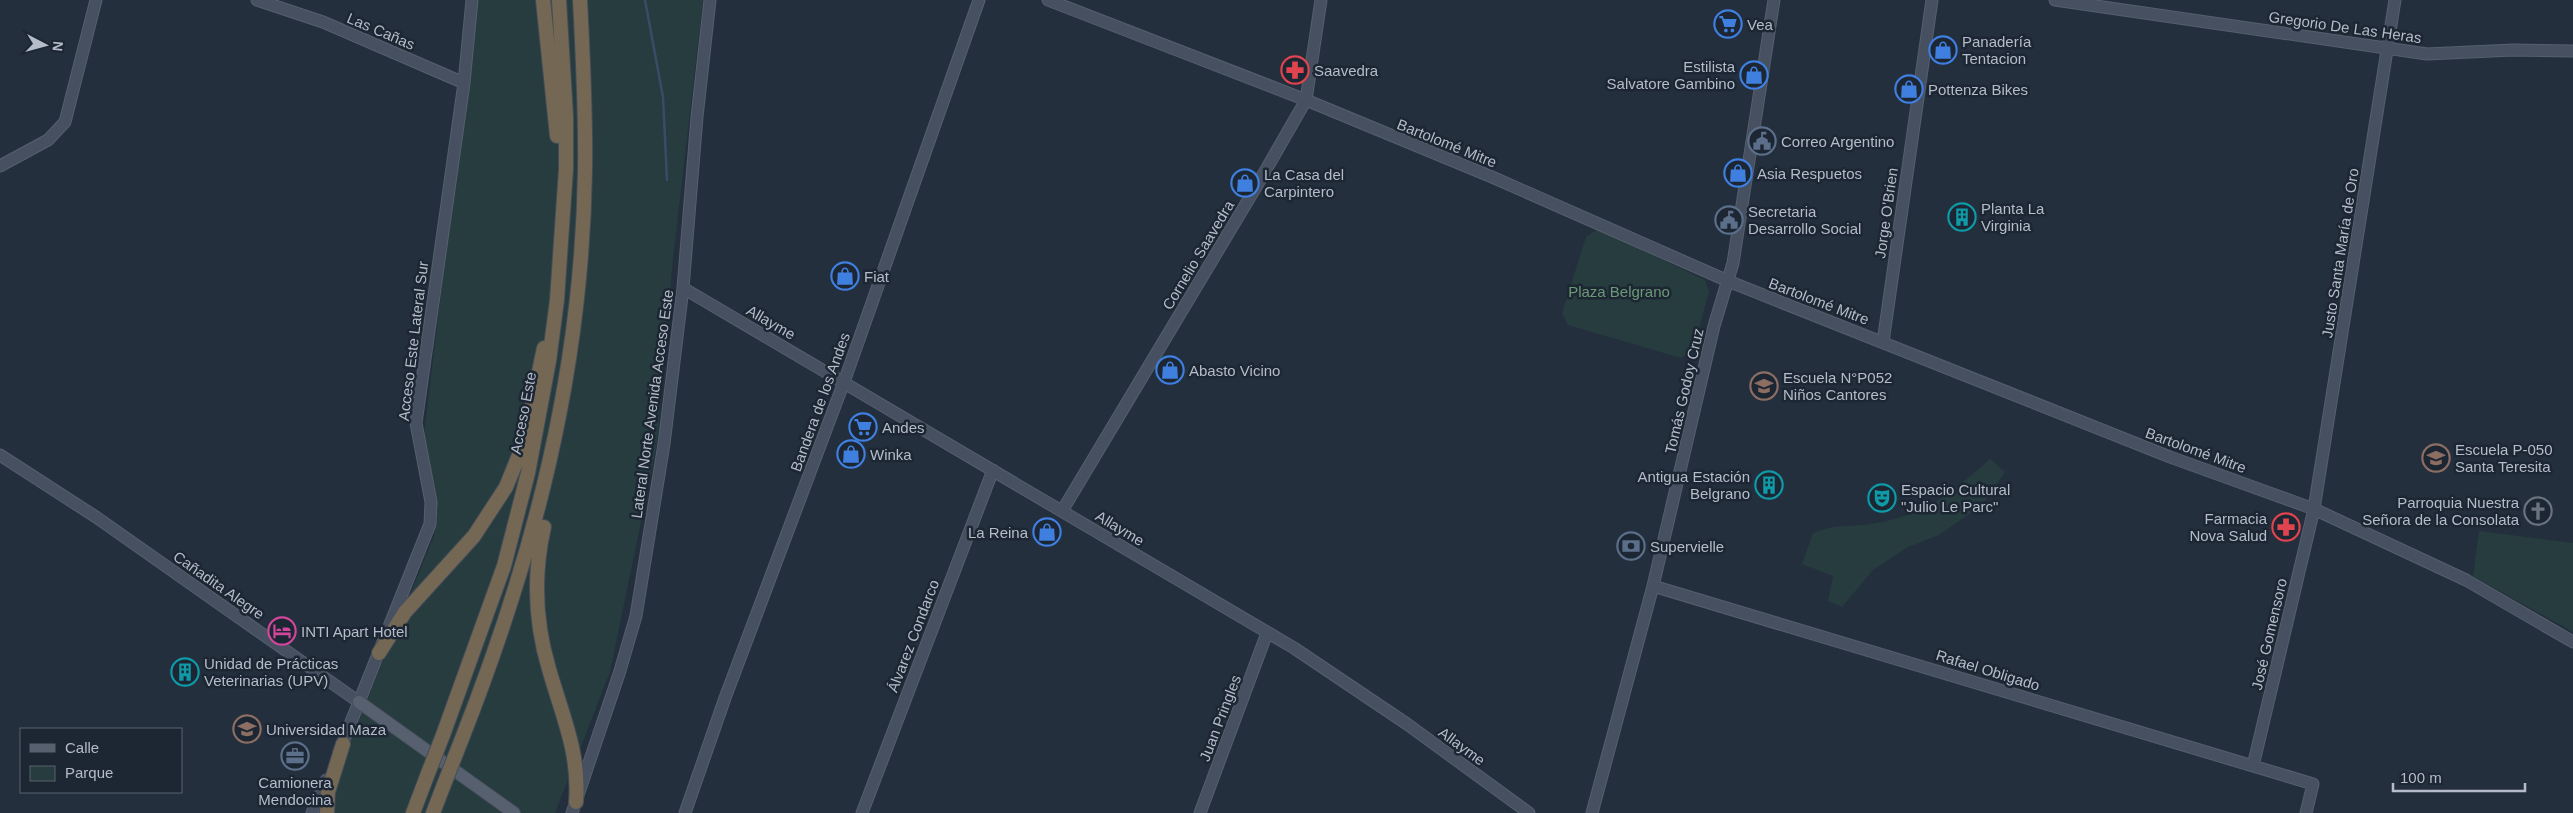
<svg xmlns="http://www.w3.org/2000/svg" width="2573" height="813" font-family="Helvetica,sans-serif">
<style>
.green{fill:#263c3f}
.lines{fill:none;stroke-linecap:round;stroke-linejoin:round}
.stream{stroke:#394c67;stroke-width:2.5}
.secondary-casing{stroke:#565f6c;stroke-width:13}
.primary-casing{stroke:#414a57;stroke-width:14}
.highway-casing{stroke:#434c59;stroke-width:16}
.secondary{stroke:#465061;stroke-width:11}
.primary{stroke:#56606e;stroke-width:12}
.highway{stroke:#746855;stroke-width:14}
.highway-bridge-casing{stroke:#434c59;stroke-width:16;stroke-linecap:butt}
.highway-bridge{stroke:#746855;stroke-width:14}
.labels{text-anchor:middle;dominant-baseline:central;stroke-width:5;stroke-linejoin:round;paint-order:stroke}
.poi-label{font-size:15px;fill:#b4bcc9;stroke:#1d2633;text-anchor:start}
.street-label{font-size:15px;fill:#b4bcc9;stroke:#1d2633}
.park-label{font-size:15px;fill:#6b9a76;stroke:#1d2633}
</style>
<rect width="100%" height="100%" fill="#242f3e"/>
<path class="green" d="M476,0H703L672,268L657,444L610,672L555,813H321L434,536L436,501L424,435Z
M1598,229L1705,280L1709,291L1693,351L1681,358L1568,325L1562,313L1586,237Z
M1990,459L2005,472L1982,505L1939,535L1908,547L1873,570L1842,607L1828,601L1833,576L1802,564L1813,533C1832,524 1850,527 1870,524C1926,516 1950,494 1990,459Z
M2479,531L2573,543V632L2473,576Z"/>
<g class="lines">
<path class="stream" d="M645,0L663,97L667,180"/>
<g class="secondary-casing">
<path id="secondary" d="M257,0L323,22L464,83
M1048,0L1306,100L1492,177L1728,281L2170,457L2314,509L2466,580L2573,642
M2055,0L2427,54L2513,50L2573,51
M0,166L48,140L65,122L96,0
M683,288L1294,648L1407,724L1529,813
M1883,342L1932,0
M0,455L96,517L359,702
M1062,511L1256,187L1306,100L1321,0
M1653,586L2313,784L2306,813
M339,752L430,524L431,502L416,423L464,83L472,0
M2253,766L2314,509L2395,0
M312,813L326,780
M572,813L619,674L636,616L664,444L683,288L697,117L710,0
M685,813L725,698L844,382L979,0
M862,813L993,470
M1200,813L1267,633
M1592,813L1653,586L1714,326L1733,263L1774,0"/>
</g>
<g class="primary-casing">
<path id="primary" d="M359,702L514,813"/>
</g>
<g class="highway-casing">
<path id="highway" d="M543,0L557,136
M544,527C533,575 535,622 549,669C562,715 580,753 576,802
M379,653L405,612L474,536L506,487L524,443L544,348
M443,735L504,566L528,473L549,361L557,300L566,169V116L559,0
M461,741C534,556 582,372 585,171C586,114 583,57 580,0
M327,813L328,792L343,744
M413,813L427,776
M433,813L443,787"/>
</g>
<use href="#secondary" class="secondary"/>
<use href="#primary" class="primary"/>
<use href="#highway" class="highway"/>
<g class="highway-bridge-casing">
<path id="highway-bridge" d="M427,776L443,735
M443,787L461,741"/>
</g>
<use href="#highway-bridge" class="highway-bridge"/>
</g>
<defs>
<g id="supermarket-ring" transform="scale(1.4375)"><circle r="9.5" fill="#1d2633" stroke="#3f7fe0" stroke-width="1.5"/><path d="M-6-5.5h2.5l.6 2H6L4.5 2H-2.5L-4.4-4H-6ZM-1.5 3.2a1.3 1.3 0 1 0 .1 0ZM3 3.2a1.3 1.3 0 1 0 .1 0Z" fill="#3f7fe0"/></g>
<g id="shop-ring" transform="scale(1.4375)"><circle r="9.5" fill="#1d2633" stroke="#3f7fe0" stroke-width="1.5"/><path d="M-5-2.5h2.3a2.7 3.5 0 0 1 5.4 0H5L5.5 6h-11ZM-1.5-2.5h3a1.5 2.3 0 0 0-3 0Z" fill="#3f7fe0"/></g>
<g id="pharmacy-ring" transform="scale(1.4375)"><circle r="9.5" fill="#1d2633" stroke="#e0444e" stroke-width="1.5"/><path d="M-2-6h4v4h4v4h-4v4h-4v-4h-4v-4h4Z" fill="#e0444e"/></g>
<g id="civic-ring" transform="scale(1.4375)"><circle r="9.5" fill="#1d2633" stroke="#5c6f8a" stroke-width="1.5"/><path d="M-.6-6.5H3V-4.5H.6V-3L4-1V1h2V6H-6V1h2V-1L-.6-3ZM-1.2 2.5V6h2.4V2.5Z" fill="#5c6f8a"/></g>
<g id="building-ring" transform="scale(1.4375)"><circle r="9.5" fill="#1d2633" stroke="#0f9aa8" stroke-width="1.5"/><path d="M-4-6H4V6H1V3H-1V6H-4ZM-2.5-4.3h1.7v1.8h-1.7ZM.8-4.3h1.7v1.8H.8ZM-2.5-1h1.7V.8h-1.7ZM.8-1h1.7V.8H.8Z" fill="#0f9aa8"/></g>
<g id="school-ring" transform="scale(1.4375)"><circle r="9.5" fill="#1d2633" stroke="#8d6e63" stroke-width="1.5"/><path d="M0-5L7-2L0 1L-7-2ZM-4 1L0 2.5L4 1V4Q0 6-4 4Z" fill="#8d6e63"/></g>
<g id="theatre-ring" transform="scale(1.4375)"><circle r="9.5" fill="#1d2633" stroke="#0f9aa8" stroke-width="1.5"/><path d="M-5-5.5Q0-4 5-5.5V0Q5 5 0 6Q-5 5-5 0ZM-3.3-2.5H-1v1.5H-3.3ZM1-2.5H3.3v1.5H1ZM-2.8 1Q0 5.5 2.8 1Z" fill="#0f9aa8"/></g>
<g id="church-ring" transform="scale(1.4375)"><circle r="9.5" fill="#1d2633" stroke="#6b7280" stroke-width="1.5"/><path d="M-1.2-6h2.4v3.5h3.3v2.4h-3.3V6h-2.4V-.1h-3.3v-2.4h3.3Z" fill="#6b7280"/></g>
<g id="bank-ring" transform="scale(1.4375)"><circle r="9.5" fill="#1d2633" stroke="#5c6f8a" stroke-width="1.5"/><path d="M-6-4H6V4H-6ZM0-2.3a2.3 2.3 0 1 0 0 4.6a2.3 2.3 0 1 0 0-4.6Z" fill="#5c6f8a"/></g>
<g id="hotel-ring" transform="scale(1.4375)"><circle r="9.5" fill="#1d2633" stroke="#d1479c" stroke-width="1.5"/><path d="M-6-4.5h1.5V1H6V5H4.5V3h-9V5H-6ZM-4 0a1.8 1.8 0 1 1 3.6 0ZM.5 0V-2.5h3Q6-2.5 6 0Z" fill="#d1479c"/></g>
<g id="university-ring" transform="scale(1.4375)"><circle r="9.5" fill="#1d2633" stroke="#8d6e63" stroke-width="1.5"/><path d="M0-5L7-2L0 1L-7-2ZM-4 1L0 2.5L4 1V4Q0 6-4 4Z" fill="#8d6e63"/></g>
<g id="office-ring" transform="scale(1.4375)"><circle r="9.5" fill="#1d2633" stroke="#5c6f8a" stroke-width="1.5"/><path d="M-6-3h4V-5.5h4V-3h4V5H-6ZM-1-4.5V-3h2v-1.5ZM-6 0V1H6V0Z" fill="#5c6f8a"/></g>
</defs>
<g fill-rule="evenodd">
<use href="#supermarket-ring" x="1728" y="24"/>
<use href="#shop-ring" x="1943" y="50"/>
<use href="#pharmacy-ring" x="1295" y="70"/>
<use href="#shop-ring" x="1754" y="75"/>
<use href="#shop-ring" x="1909" y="89"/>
<use href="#civic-ring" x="1762" y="141"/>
<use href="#shop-ring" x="1738" y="173"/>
<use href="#shop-ring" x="1245" y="183"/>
<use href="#building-ring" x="1962" y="217"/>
<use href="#civic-ring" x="1729" y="220"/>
<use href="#shop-ring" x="845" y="276"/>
<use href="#shop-ring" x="1170" y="370"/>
<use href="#school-ring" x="1764" y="386"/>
<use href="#supermarket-ring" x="863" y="427"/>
<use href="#shop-ring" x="851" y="454"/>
<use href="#school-ring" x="2436" y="458"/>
<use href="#building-ring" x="1769" y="485"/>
<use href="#theatre-ring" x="1882" y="498"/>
<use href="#church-ring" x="2538" y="511"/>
<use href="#pharmacy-ring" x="2286" y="527"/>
<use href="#shop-ring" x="1047" y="532"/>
<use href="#bank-ring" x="1631" y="546"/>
<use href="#hotel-ring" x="282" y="631"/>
<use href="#building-ring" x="185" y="672"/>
<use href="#university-ring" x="247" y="729"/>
<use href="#office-ring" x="295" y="756"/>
</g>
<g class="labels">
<g class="poi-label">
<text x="1747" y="24">Vea</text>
<text x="1962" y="41">Panadería<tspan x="1962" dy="17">Tentacion</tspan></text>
<text x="1735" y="66" text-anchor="end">Estilista<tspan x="1735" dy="17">Salvatore Gambino</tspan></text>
<text x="1314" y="70">Saavedra</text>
<text x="1928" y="89">Pottenza Bikes</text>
<text x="1781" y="141">Correo Argentino</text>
<text x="1757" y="173">Asia Respuetos</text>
<text x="1264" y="174">La Casa del<tspan x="1264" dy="17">Carpintero</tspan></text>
<text x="1981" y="208">Planta La<tspan x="1981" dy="17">Virginia</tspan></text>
<text x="1748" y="211">Secretaria<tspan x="1748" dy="17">Desarrollo Social</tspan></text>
<text x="864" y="276">Fiat</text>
<text x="1189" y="370">Abasto Vicino</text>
<text x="1783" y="377">Escuela N°P052<tspan x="1783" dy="17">Niños Cantores</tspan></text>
<text x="882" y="427">Andes</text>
<text x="2455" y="449">Escuela P-050<tspan x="2455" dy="17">Santa Teresita</tspan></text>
<text x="870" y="454">Winka</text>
<text x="1750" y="476" text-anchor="end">Antigua Estación<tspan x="1750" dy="17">Belgrano</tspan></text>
<text x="1901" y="489">Espacio Cultural<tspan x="1901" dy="17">"Julio Le Parc"</tspan></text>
<text x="2519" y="502" text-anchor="end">Parroquia Nuestra<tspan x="2519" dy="17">Señora de la Consolata</tspan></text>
<text x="2267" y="518" text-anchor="end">Farmacia<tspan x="2267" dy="17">Nova Salud</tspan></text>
<text x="1028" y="532" text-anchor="end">La Reina</text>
<text x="1650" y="546">Supervielle</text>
<text x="301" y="631">INTI Apart Hotel</text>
<text x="204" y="663">Unidad de Prácticas<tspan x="204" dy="17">Veterinarias (UPV)</tspan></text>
<text x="266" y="729">Universidad Maza</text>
<text x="295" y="782" text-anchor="middle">Camionera<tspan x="295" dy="17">Mendocina</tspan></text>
</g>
<g class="street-label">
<text transform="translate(2345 27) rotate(8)">Gregorio De Las Heras</text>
<text transform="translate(381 31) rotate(23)">Las Cañas</text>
<text transform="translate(1447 143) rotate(22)">Bartolomé Mitre</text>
<text transform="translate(1886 213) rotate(-82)">Jorge O'Brien</text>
<text transform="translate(2340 253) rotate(-81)">Justo Santa María de Oro</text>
<text transform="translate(1198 255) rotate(-59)">Cornelio Saavedra</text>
<text transform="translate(1819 301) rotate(21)">Bartolomé Mitre</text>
<text transform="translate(771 322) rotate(30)">Allayme</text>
<text transform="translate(413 341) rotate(-83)">Acceso Este Lateral Sur</text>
<text transform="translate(1684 391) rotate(-77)">Tomás Godoy Cruz</text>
<text transform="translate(820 402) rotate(-70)">Bandera de los Andes</text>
<text transform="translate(652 404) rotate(-82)">Lateral Norte Avenida Acceso Este</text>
<text transform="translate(523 413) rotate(-79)">Acceso Este</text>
<text transform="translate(2196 450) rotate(20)">Bartolomé Mitre</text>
<text transform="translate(1120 528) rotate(31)">Allayme</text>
<text transform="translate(219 585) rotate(35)">Cañadita Alegre</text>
<text transform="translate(2269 634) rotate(-77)">José Gomensoro</text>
<text transform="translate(913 636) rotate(-69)">Álvarez Condarco</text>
<text transform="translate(1988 670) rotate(17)">Rafael Obligado</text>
<text transform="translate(1220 718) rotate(-69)">Juan Pringles</text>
<text transform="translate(1462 746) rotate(36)">Allayme</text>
</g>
<g class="park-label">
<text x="1619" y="291">Plaza Belgrano</text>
</g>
</g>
<rect x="20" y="728" width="162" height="65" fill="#1d2633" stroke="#59626f"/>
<rect x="30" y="744" width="25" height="8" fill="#56606e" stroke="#59626f"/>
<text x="65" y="753" font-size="15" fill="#b4bcc9">Calle</text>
<rect x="30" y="766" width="25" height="15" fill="#263c3f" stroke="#59626f"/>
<text x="65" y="778" font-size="15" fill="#b4bcc9">Parque</text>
<g transform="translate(45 45) rotate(96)" stroke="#1d2633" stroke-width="4" paint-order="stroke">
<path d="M0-4L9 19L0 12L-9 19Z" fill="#b4bcc9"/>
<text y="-8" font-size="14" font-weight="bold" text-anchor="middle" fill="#b4bcc9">N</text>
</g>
<path d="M2393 783v8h132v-8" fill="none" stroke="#b4bcc9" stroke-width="2.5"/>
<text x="2400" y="783" font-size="15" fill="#b4bcc9" stroke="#1d2633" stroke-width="4" paint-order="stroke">100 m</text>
</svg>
